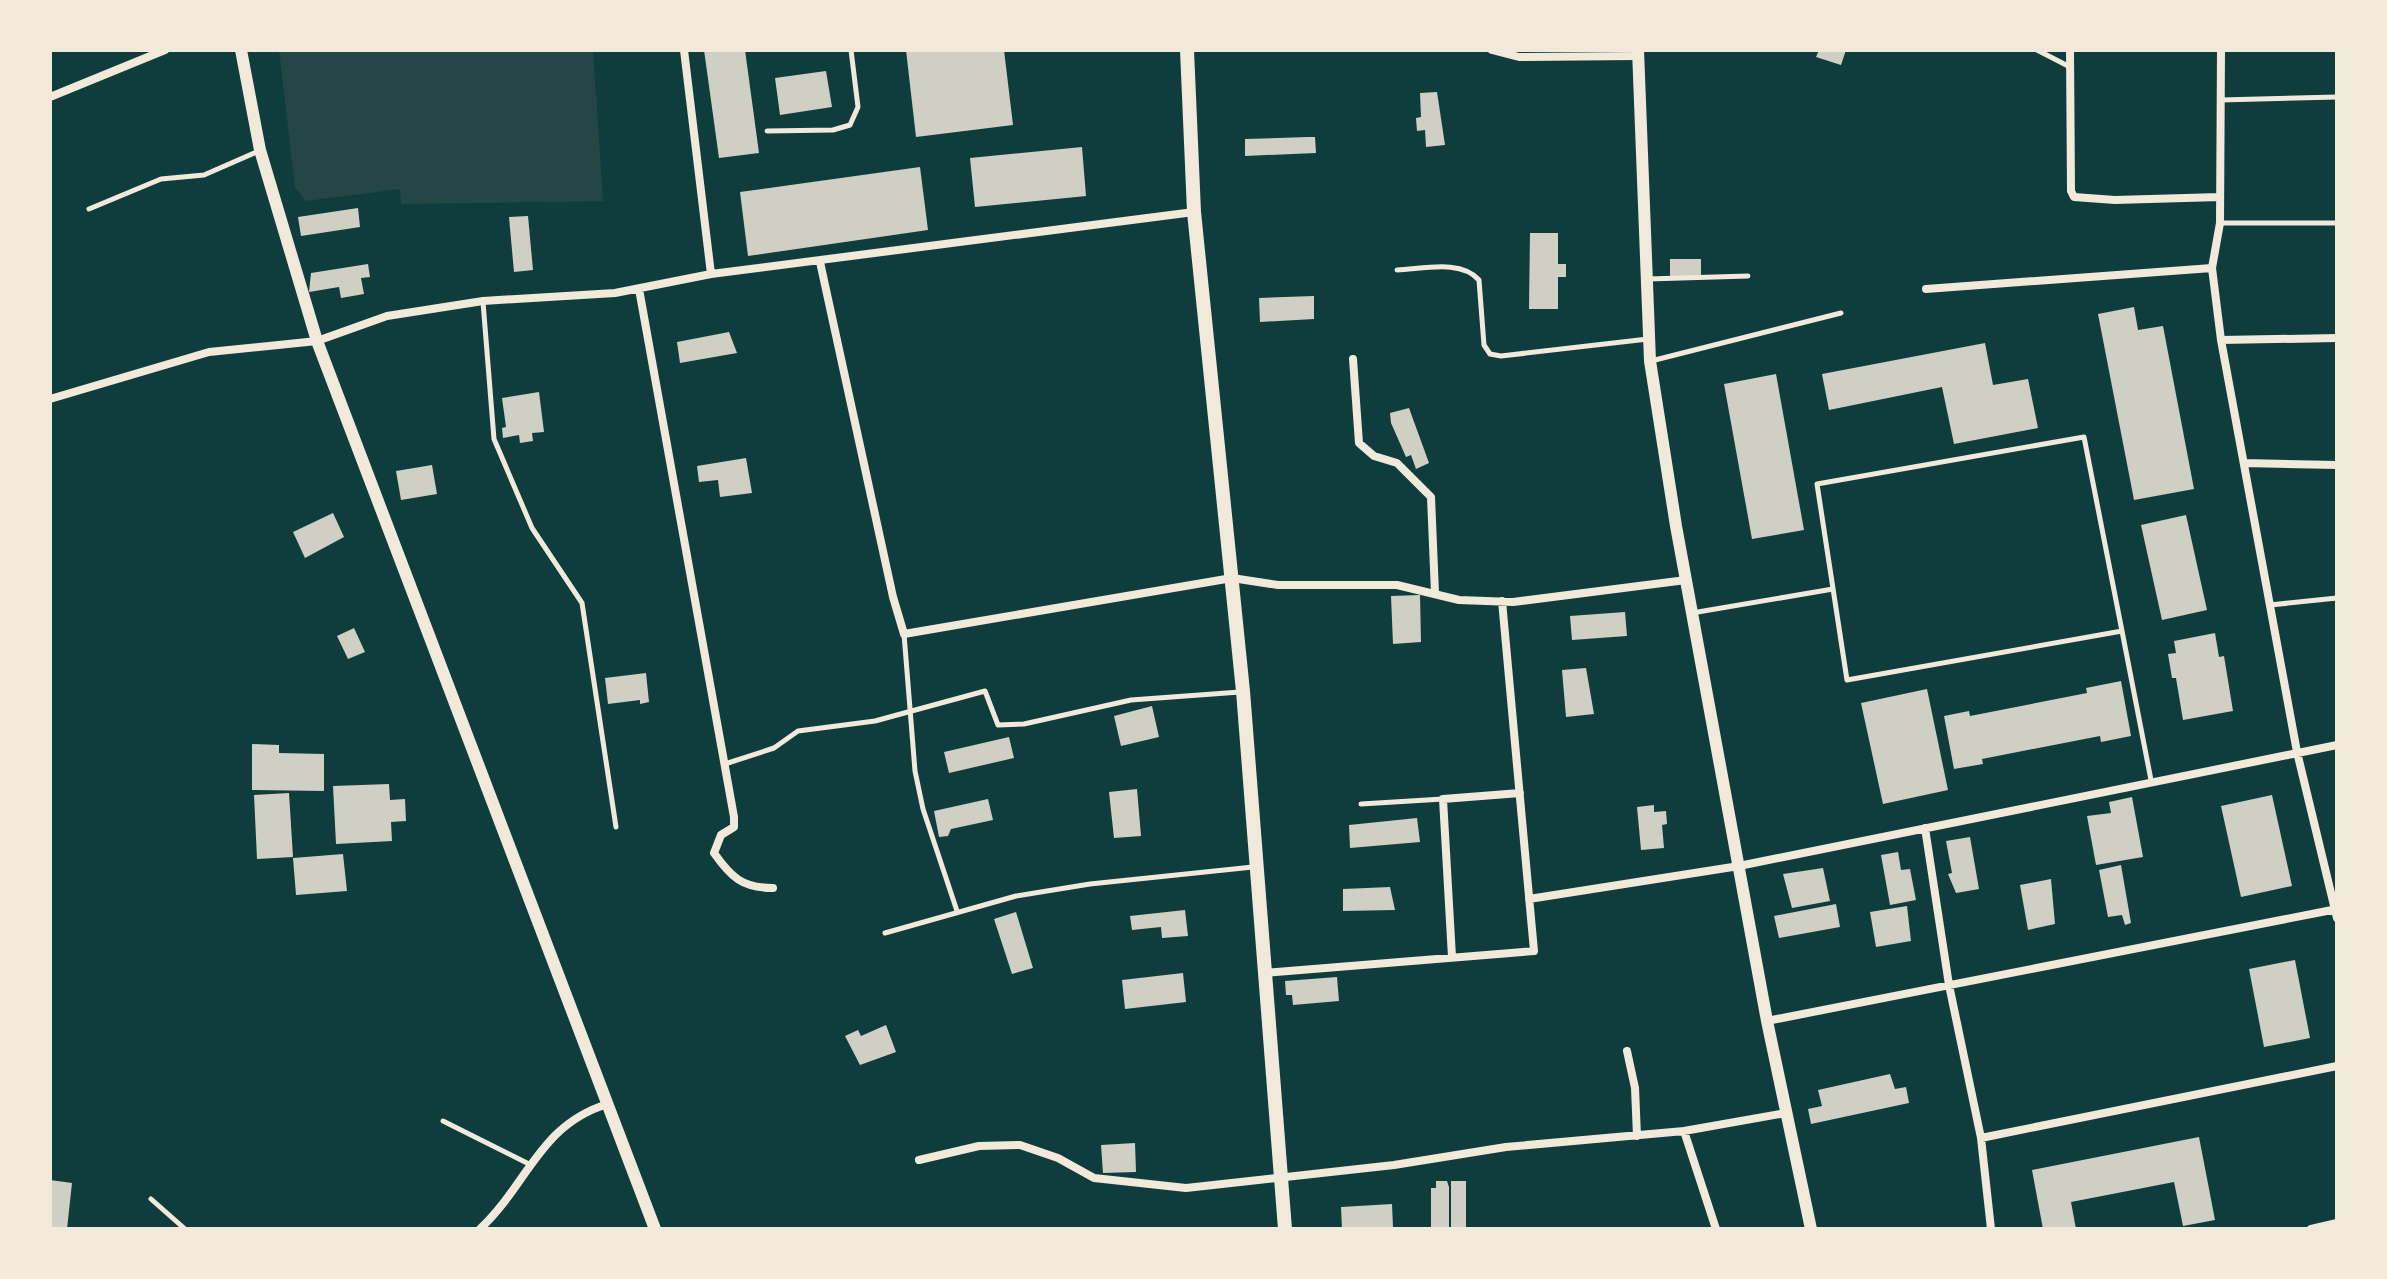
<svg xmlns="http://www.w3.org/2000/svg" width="2387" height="1279" font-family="Quicksand,sans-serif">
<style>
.green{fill:#244646}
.building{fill:#cfcfc3}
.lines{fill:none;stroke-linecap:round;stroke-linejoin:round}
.service{stroke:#f1e9da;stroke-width:5}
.minor{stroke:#f1e9da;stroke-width:8}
.tertiary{stroke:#f1e9da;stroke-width:12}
.secondary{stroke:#f1e9da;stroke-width:14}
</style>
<rect width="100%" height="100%" fill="#0f3d3e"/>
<path class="green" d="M279,50H593L603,201L401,204L400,189L306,201L295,187Z"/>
<path class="building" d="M704,50H745L759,153L719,158Z
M906,50H1004L1013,125L916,137Z
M1819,50H1846L1841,65L1816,57Z
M826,71L832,107L780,115L775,78Z
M1437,92L1445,145L1426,147L1425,130L1417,131L1416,118L1421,117L1420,93Z
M1308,137H1315L1316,153L1245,156V139Z
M1082,147L1086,196L975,207L970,158Z
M920,167L928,230L748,256L740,192Z
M358,208L360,227L301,236L298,217Z
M528,216L533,270L514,272L509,217Z
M1530,233H1558V264H1566V277H1558V309H1529Z
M1670,259H1701V277H1670Z
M368,264L370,277L361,278L364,294L341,298L339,287L309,292L311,273Z
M1314,296V319L1260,322L1259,298Z
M2134,307L2138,330L2163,326L2194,489L2134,500L2098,314Z
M729,332L737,353L680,363L677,342Z
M1985,343L1993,385L2028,379L2038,428L1954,444L1942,387L1829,410L1822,374Z
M1776,374L1804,530L1752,539L1724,384Z
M539,392L544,432L532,433L533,441L520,443L519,435L503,438L502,428L506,427L502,398Z
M1409,408L1429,463L1416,469L1411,455L1406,457L1391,423L1390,413Z
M746,458L752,493L720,497L718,480L699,482L697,466Z
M432,465L437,494L401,500L396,471Z
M333,513L344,537L305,558L293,532Z
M2186,515L2207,610L2162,620L2141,525Z
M1420,595L1421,642L1393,644L1391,596Z
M1625,612L1627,636L1572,640L1570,616Z
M354,628L365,652L348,659L337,636Z
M2215,633L2219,657L2224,656L2233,711L2183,720L2176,678H2172L2168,654L2176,653L2174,641Z
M1586,668L1594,714L1566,717L1562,670Z
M646,673L649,702L640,704V700L608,704L605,678Z
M2121,681L2131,736L2101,742L2100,736L1982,759L1983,764L1954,769L1944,716L1969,711L1970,716L2087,693L2086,688Z
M1927,689L1948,790L1883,804L1861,703Z
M1152,706L1159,737L1121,746L1114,716Z
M1009,737L1014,758L949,773L944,752Z
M252,744L279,745V753L324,754V791L252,790Z
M389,784L390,800L405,799L406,821L391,822L392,841L336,844L333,786Z
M1137,789L1141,836L1114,838L1109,792Z
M289,793L293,857L257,859L254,795Z
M2272,795L2292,886L2241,897L2221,806Z
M2132,797L2143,857L2096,865L2087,816L2111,813L2109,802Z
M988,799L993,820L951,829L948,836L939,837L934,811Z
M1654,805V812L1666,811L1667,824L1662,825L1664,848L1641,850L1637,807Z
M1417,818L1420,842L1350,848L1349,825Z
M1970,837L1979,889L1956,893L1948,874L1952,873L1946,841Z
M1898,852L1901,870L1910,869L1916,900L1890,905L1881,855Z
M343,854L347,891L296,895L293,858Z
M2121,865L2131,923L2125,925L2122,915L2108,917L2099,870Z
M1823,868L1830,901L1792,908L1783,874Z
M2051,879L2055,924L2028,930L2020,885Z
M1390,887L1395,910L1343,911V889Z
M1836,904L1840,927L1779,938L1774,916Z
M1907,906L1911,941L1876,947L1870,912Z
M1185,910L1188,936L1162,938L1161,927L1132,930L1130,916Z
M1016,912L1033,968L1012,974L994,919Z
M2295,960L2310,1038L2264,1047L2249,969Z
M1183,973L1186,1002L1125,1009L1122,980Z
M1337,977L1339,1001L1293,1005L1292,995H1286L1285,981Z
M886,1025L896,1052L860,1065L845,1036L858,1030L861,1036Z
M1890,1074L1895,1089L1906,1087L1909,1103L1811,1124L1808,1109L1822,1106L1818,1090Z
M2199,1137L2215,1220L2183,1226L2174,1182L2071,1202L2076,1229H2043L2032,1170Z
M1135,1143L1136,1172L1103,1173L1101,1145Z
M50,1180L72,1183L67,1229H50Z
M1436,1181H1447L1449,1187V1229H1431V1188H1436Z
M1451,1181H1466V1229H1451Z
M1392,1204L1393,1227L1342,1229L1341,1207Z"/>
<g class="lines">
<path class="service" d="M2037,50L2070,67
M2220,100L2337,97
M767,131L833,130L850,125L858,107L851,50
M89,209L161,179L204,175L259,151
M2220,223H2337
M1397,270C1423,269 1461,259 1479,280L1484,345L1490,354L1501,356L1648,339
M1648,279L1748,276
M483,302L494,439L532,528L582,603L616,827
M1651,361L1841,313
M2270,605L2337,598
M1692,613L1833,589
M2122,631L2084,437L1817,484L1847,680L2122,631L2151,780
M904,634L915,771L923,809L957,911
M725,764L774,748L798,731L875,721L985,691L998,725L1024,724L1131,700L1240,692
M1361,804L1443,799
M885,933L1016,896L1090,884L1253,867
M443,1121L531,1165
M151,1199L185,1229"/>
<path class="minor" d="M684,50L711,274
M1492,50L1519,57L1638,56
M2070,50L2071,191L2074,197L2115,200L2220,197
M2221,50L2220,223L2212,268L2221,340L2297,752L2337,918
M50,97L165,50
M820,262L893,597L904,634L1232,578L1278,585H1397L1459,600L1513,602L1686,580
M639,289L734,817V827L721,835L714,853C731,877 742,888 773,888
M1926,289L2212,268
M2221,340L2337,338
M1353,359L1359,443L1374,456L1397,463L1431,497L1435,593
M50,399L209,352L317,341L387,316L483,301L615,293L711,274L1194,212
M2244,463L2337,465
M1925,828L1949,985L1981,1138L1991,1229
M1529,899L1739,866L2337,745
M1452,957L1443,799L1520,793
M1265,973L1534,951L1502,601
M1767,1021L2337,909
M1627,1051L1635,1088L1637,1136
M1684,1131L1716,1229
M1981,1138L2337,1066
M919,1160L979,1146L1020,1145L1058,1158L1094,1178L1186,1188L1394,1165L1506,1147L1684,1131L1786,1113
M480,1229C528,1184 540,1124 608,1104
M2311,1229L2337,1223"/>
<path class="tertiary" d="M241,50L260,150L317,341L655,1229
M1638,50L1650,361L1676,526L1767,1021L1811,1229"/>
<path class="secondary" d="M1187,50L1194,212L1243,691L1285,1229"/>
</g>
<rect width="2387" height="1279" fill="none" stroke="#f1e9da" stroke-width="104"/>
</svg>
